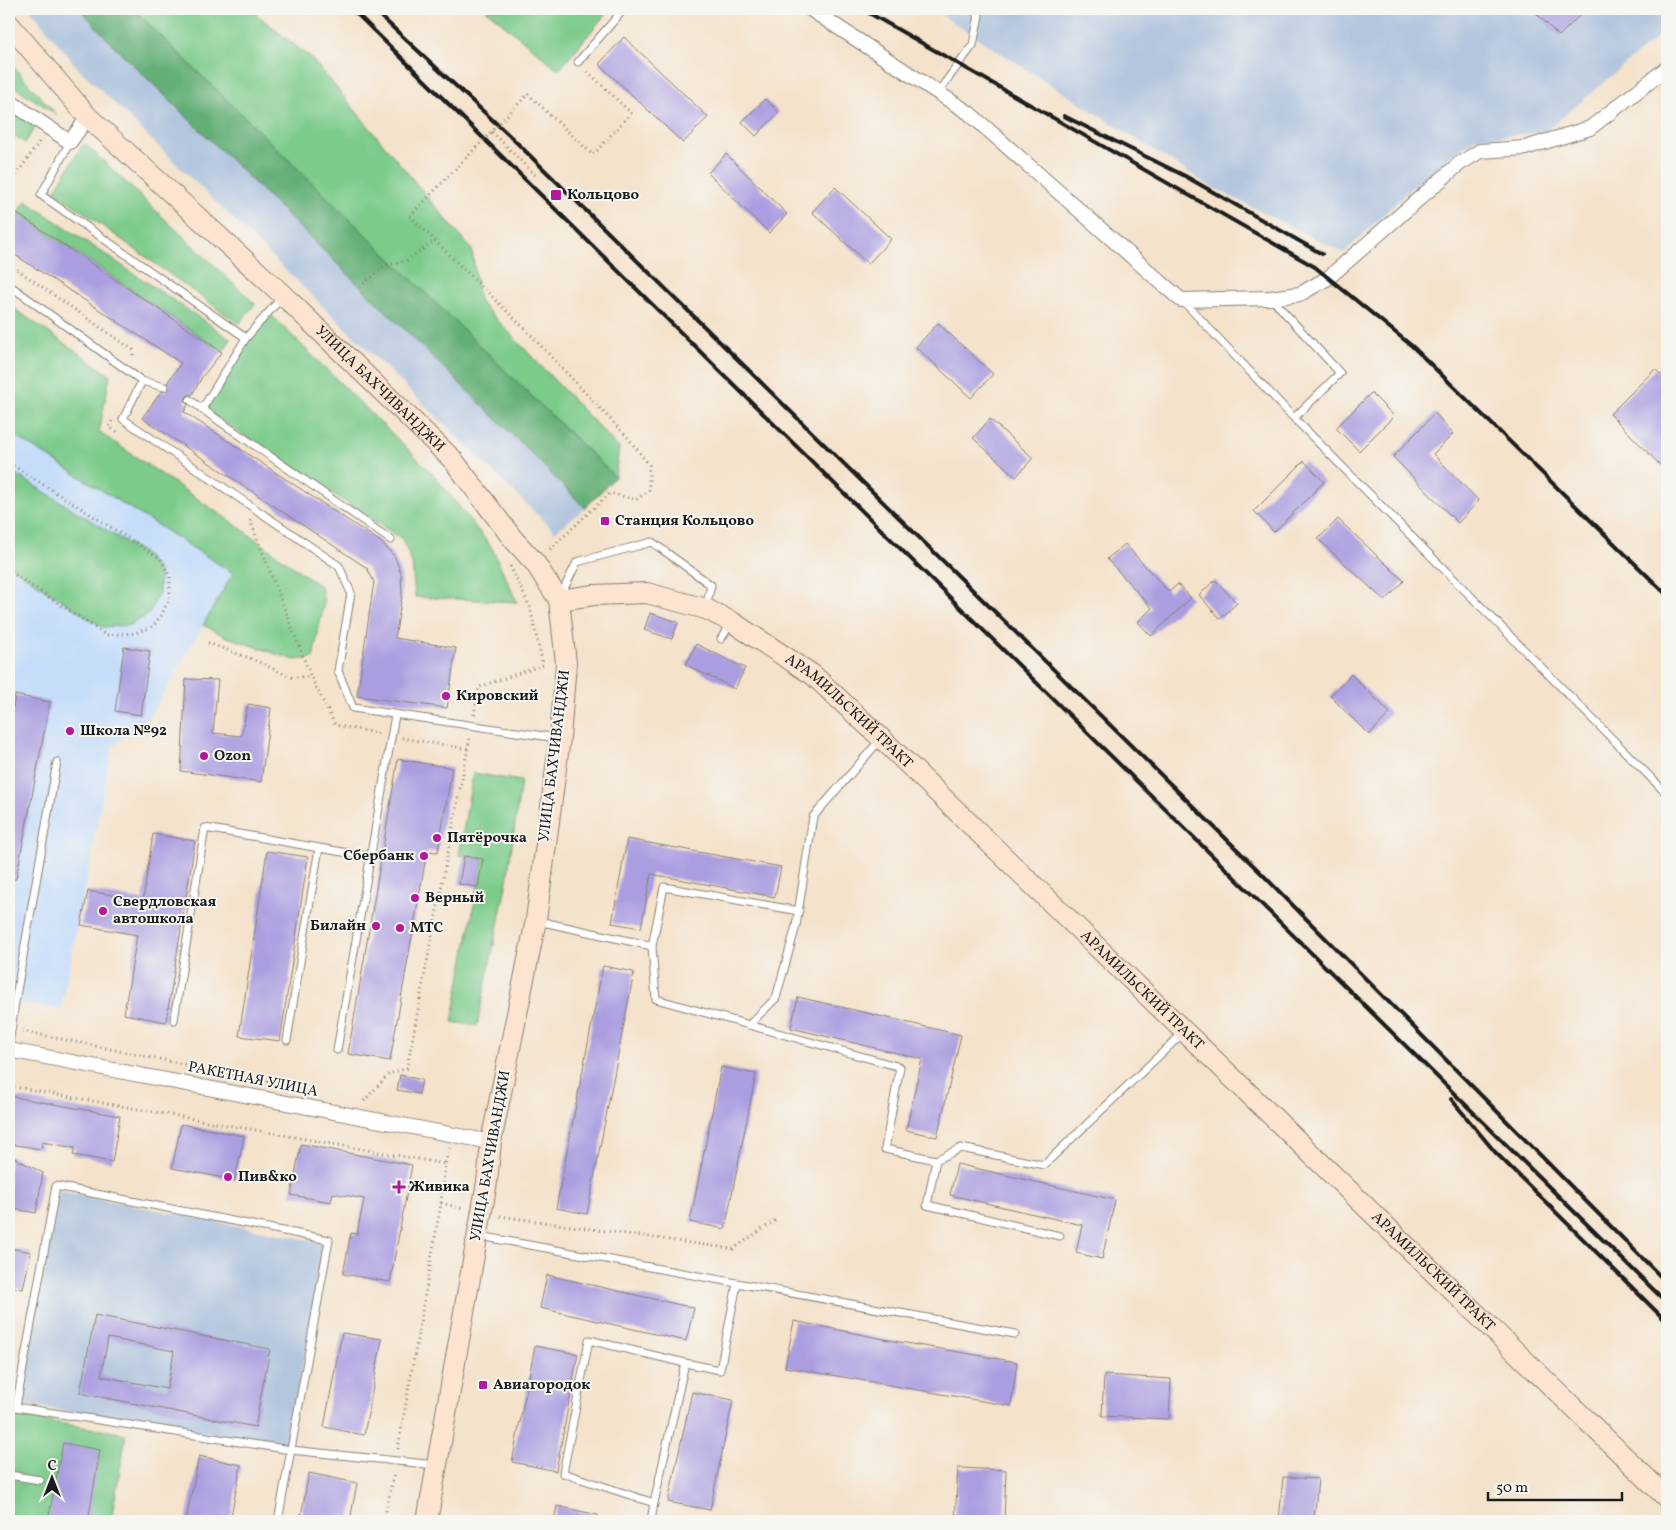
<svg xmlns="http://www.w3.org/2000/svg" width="1676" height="1530" font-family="Vollkorn,serif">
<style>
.built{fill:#c6ddf9}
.industrial{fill:#b4c6de}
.green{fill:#7bcb8b;stroke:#4c7454}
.forest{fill:#64af77;stroke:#40664a}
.building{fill:#aa9ee0;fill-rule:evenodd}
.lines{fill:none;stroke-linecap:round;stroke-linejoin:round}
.service-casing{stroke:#887f73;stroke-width:9}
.minor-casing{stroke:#887f73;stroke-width:16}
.secondary-casing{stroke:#887f73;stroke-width:22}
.path{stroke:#887f73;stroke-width:3;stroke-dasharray:1 4;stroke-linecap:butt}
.service{stroke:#fff;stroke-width:7}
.minor{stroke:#fff;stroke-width:14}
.secondary{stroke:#fde4d1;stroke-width:20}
.rail{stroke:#1c1c1c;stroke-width:4}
.path-bridge{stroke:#887f73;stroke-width:3;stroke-dasharray:1 4;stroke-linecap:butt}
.poi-dot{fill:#b5179e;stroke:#f6f6f2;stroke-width:2}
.labels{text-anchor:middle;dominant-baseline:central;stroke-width:4;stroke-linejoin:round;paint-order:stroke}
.poi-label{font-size:15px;font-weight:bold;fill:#1c1c1c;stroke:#f6f6f2;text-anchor:start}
.street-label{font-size:15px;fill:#1c1c1c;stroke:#f6f6f2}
</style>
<rect width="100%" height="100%" fill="#f6f6f2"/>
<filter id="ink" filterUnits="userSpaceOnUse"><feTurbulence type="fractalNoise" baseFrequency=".02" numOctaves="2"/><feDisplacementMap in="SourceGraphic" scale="10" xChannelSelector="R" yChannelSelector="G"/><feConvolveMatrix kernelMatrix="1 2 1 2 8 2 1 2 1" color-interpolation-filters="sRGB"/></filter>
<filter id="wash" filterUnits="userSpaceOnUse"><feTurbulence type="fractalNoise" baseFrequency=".0096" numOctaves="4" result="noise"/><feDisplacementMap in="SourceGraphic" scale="20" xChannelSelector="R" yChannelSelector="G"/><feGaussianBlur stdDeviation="1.12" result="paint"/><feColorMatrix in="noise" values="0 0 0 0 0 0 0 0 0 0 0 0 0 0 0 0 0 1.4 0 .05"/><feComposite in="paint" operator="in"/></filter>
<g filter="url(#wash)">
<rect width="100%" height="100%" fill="#f4e2ca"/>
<path class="built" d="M9,432L233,573L151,715L112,747L61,1009L9,1002Z"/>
<path class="industrial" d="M30,9H80L115,47L527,449L585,508L555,532L77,67Z
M932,9H1667V29L1545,132L1475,138L1411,188L1344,253L1210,186Z
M59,1191L325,1243L288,1446L20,1404Z"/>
<path class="green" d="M133,9H250L313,60L472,250L479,301L619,448L615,477Z
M485,9H610L559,70Z
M9,62L57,115L9,83Z
M9,105L37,124L25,143L9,132Z
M84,143L255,304L239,324L54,191Z
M26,201L231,339L223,352L18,213Z
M9,305L110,375L99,432L236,525L321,587L324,603L313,658L294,660L227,637L203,625L233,573L9,432Z
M269,313L434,475L492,548L517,602L415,597L412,563L402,539L203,409L246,338Z
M9,470L142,552L159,571V593L148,615L130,625L102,627L9,565Z
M473,773L521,781L507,881L477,1026L452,1022L483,859L459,855Z
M9,1415L126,1434L111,1521H9Z"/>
<path class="forest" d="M80,9H133L615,477L585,508L527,449L115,47Z"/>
<g id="blocks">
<path class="building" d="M1532,9H1586L1559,36Z
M624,37L708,117L683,143L599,64Z
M765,99L779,112L756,136L742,122Z
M726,154L787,214L769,233L708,173Z
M835,187L891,239L868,264L812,212Z
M9,208L222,352L202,377L192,395H188L186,397L185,402L188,405L184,412L381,542L395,557L401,574L402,596L395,638L456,648L447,708L357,696L374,582L367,568L142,418L161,392L168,390L169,386L167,383L181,363L9,251Z
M938,323L993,374L971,398L916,347Z
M1655,369L1667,381V472L1610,414Z
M1371,393L1394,416L1359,451L1336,428Z
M1435,413L1453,434L1433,454L1479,501L1458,523L1393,457Z
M990,419L1033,458L1016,477L973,438Z
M1304,461L1324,482L1274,532L1254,511Z
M1338,519L1404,581L1385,601L1318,539Z
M1125,544L1169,592L1178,584L1191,598L1151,636L1138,622L1152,608L1107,559Z
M1215,580L1237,603L1220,619L1199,595Z
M650,613L678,622L672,639L644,630Z
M696,644L745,668L735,689L686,665Z
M124,647L150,651L141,715L115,711Z
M1351,674L1390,713L1369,735L1330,696Z
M186,679L218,680L213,733L241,736L248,704L271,708L261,782L181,771Z
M15,695L50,702L16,879H9V706L13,707Z
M398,759L452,768L438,852L427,851L390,1061L348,1054Z
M153,834L195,841L166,1022L124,1014L137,935L81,925L88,891L143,900Z
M627,839L781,867L775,897L651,874L641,928L612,923Z
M267,851L308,857L280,1041L239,1036Z
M464,856L483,859L478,887L459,884Z
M603,966L634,972L587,1214L556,1208Z
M798,997L961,1035L937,1137L906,1130L922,1059L791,1028Z
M721,1067L756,1074L725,1229L690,1222Z
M400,1075L422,1080L419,1094L397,1090Z
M9,1096L120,1116L112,1162L73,1155L75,1148L42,1142L41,1149L9,1144Z
M181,1124L244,1136L235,1180L172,1168Z
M301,1144L412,1165L390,1282L343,1274L351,1233L357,1234L364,1199L333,1193L331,1202L291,1195Z
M9,1155L43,1173L36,1213L9,1208Z
M957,1164L1115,1200L1102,1259L1076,1253L1082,1225L950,1195Z
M9,1248L31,1252L23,1289L9,1287Z
M547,1275L694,1308L686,1341L540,1308Z
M95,1315L270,1349L255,1427L80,1393ZM108,1338L174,1351L167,1389L101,1376Z
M794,1321L894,1341L1017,1362L1011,1406L785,1367Z
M342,1333L382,1339L364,1435L324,1427Z
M535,1346L578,1354L556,1471L512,1462Z
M1104,1375L1171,1379L1169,1419L1102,1416Z
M692,1392L733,1400L710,1510L668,1502Z
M63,1443L100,1450L88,1521H48Z
M199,1456L241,1465L230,1521H186Z
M958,1468L1006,1470L1004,1521H955Z
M309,1473L357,1483L350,1521H300Z
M1283,1477L1318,1479L1314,1521H1279Z
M557,1506L598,1515L597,1521H554Z"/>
</g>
</g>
<g filter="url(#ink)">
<use href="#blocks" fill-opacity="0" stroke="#887f73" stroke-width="1"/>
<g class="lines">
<g class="service-casing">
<path id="service" d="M578,62L624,9
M938,92L973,45L979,15L970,9
M70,142L41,195L246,338
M9,285L142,381L164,387
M1182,300L1294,418L1340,373L1271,298
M142,381L123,419L339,566L351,593L338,671L353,708L557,738
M190,400L202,409L246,338L283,296
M202,409L391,540
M1294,418L1667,794
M560,597L577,562L652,542L711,585L706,607
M721,639L731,623
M538,921L652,946L656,999L900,1067L885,1149L936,1160L961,1148L1044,1165L1184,1032
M652,946L664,887L799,911
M174,1020L205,828L371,857
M749,1025L776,998L796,926L813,817L880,740
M287,1040L319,848
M9,1045L15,1002L57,762
M337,1050L395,715
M936,1160L927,1205L1060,1236
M480,1236L1015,1334
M9,1406L291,1450L436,1465
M16,1407L56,1186L329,1240L278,1521
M9,1475L40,1480
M654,1503L563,1473L589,1340L685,1363
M651,1521L654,1503L685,1363L720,1370L737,1284"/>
</g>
<g class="minor-casing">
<path id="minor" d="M810,9L969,113L1181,300L1270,298L1300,294L1328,278L1459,164L1480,151L1525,148L1590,128L1667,68
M9,101L70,142L88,117
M9,1050L491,1142"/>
</g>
<g class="secondary-casing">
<g id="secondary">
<path id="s1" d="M9,24L88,117L283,295L453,460L513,539L535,563L559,600L566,663L560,738L536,920L491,1142L487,1182L427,1521"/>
<path id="s2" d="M559,600L594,595L647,593L706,609L732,622L813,675L881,738L1667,1498"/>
</g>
</g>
<path class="path" d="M528,94L593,155L631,113L585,69
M492,132L535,175
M9,179L12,181L40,141
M410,216L525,329L629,439L649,465V490L636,500L610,493L548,551
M9,264L133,350V359
M360,287L386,265L406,261L435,240
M112,421L109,427L118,432
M9,463L161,559L170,577V596L161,616L153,626L136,633L106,635L9,571
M250,520L311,677L335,725L381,734
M208,643L252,659L291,677H311
M474,715L479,687L543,665L530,607L510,566
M402,738L468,749
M22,1031L276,1083
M9,1086L445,1164
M364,1101L389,1074L407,1068L470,736
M441,1203L464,1209
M500,1216L733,1249L776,1220
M398,1449L441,1203L445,1164L450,1148
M384,1521L394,1473"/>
<use href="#service" class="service"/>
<use href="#minor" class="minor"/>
<use href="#secondary" class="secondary"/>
<path class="rail" d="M352,9L1667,1303
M373,9L512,138L1260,872L1667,1283
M862,9L1315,267L1412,346L1667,595
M1064,116L1185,176L1322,254
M1451,1099L1495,1152L1667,1322"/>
<path class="path-bridge" d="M410,216L528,94"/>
</g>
</g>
<g class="poi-dot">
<rect x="550" y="189" width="12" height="12" rx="2.5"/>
<rect x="600" y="516" width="10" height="10" rx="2.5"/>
<circle cx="446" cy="696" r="5"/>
<circle cx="70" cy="731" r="5"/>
<circle cx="204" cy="756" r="5"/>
<circle cx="437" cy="838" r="5"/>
<circle cx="424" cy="856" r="5"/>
<circle cx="415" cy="898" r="5"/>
<circle cx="103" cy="911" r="5"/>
<circle cx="376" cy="926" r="5"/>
<circle cx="400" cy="928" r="5"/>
<circle cx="228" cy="1177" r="5"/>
<path d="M396.5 1179.5h5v5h5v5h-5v5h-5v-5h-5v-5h5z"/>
<rect x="478" y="1380" width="10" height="10" rx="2.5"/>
</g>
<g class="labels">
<g class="poi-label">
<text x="567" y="195">Кольцово</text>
<text x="615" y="521">Станция Кольцово</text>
<text x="456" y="696">Кировский</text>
<text x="80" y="731">Школа №92</text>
<text x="214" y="756">Ozon</text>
<text x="447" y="838">Пятёрочка</text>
<text x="414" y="856" text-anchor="end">Сбербанк</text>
<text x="425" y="898">Верный</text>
<text x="113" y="902">Свердловская<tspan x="113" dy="17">автошкола</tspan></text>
<text x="366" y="926" text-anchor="end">Билайн</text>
<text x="410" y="928">МТС</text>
<text x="238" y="1177">Пив&amp;ко</text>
<text x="409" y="1187">Живика</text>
<text x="493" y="1385">Авиагородок</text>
</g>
<g class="street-label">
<text stroke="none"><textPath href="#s1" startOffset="521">УЛИЦА БАХЧИВАНДЖИ</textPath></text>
<text stroke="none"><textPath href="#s2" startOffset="326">АРАМИЛЬСКИЙ ТРАКТ</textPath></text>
<text transform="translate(555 756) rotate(-83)">УЛИЦА БАХЧИВАНДЖИ</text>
<text stroke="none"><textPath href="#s2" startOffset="731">АРАМИЛЬСКИЙ ТРАКТ</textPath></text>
<text transform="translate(253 1080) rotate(11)">РАКЕТНАЯ УЛИЦА</text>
<text transform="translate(491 1156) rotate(-80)">УЛИЦА БАХЧИВАНДЖИ</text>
<text stroke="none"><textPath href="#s2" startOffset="1136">АРАМИЛЬСКИЙ ТРАКТ</textPath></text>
</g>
</g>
<rect width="1676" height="1530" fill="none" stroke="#f6f6f2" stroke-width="30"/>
<g transform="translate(52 1478)" stroke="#f6f6f2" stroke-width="4" paint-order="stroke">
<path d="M0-4L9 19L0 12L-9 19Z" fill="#1c1c1c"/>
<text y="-8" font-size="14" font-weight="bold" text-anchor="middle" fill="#1c1c1c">С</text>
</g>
<path d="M1488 1492v8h134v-8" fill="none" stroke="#1c1c1c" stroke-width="2.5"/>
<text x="1496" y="1492" font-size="15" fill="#1c1c1c" stroke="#f6f6f2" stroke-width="4" paint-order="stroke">50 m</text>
</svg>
